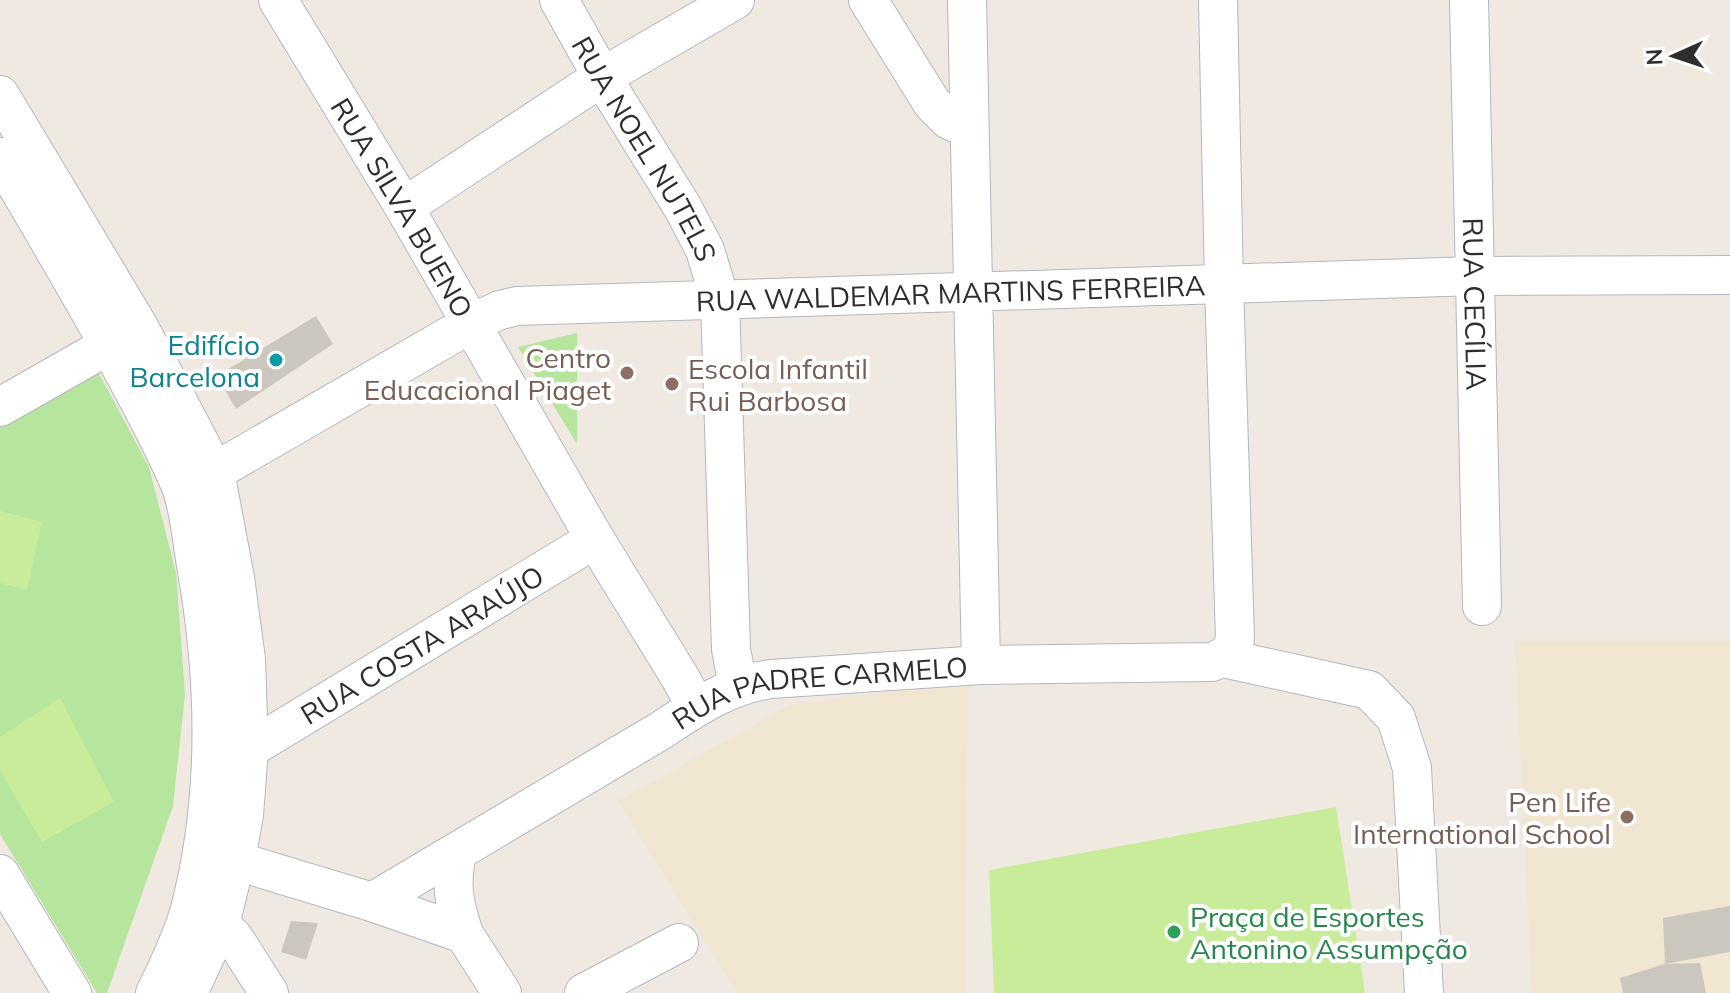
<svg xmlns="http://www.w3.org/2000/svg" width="1730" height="993" font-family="Mulish,sans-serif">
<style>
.education{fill:#f0e6d1}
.green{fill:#b6e59e}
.pitch{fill:#c9ec9a}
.building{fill:#cbc7bf}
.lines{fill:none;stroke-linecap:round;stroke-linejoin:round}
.minor-casing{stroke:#b4b7c1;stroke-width:40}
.minor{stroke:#fff;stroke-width:38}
.culture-dot{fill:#0f9aa8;stroke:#fff;stroke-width:3}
.education-dot{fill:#8d6e63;stroke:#fff;stroke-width:3}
.leisure-dot{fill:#2e9e5b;stroke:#fff;stroke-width:3}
.labels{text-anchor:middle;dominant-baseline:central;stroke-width:8;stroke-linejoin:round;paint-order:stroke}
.street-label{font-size:28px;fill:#2e2e2e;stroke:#fff}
.culture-label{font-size:28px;fill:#0d838f;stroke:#fff;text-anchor:end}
.education-label{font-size:28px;fill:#785e54;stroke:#fff;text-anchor:end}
.leisure-label{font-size:28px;fill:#27864d;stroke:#fff;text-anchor:start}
</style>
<rect width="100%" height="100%" fill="#efe9e1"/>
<path class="education" d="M1515,641H1730V993H1532Z
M968,682L965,991L961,993H737L618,801L790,705Z"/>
<path class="green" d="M577,333V444L518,347Z
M96,368L149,467L176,573L185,694L173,806L107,993H97L0,834V425Z"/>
<path class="pitch" d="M0,511L42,522L27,590L0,583Z
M60,698L114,802L42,842L0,771V737Z
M1336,807L1365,993H994L989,870Z"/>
<path class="building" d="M316,316L333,344L236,409L217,376Z
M1730,906V952L1665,964L1663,918Z
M291,921L318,923L306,960L281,952Z
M1700,963L1706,993H1623L1620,978L1665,964Z"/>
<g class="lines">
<g class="minor-casing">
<g id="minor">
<path id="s1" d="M278,0L404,207L595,539L681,679L696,707"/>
<path id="s2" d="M559,0L602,77L683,208L705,250L720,300L731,649L738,687"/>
<path d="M868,0L932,103L949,120L969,129"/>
<path d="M967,0L981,665"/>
<path id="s3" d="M1469,0L1482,606"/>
<path d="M0,95L139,327L215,472L235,578L246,659L249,749L244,815L236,859L220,925L188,993"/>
<path d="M0,157C44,232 89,307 130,384C148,418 167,452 181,487C189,507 192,543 196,565C216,678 219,797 190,909C183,934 167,970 155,993"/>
<path d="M404,207L602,77L735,0"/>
<path d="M0,407L130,333"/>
<path id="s4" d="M183,490L470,324L500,310L517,306L1476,276L1730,275"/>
<path d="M1223,658L1369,690L1396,718L1412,768L1424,993"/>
<path id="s5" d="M249,749L595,539"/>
<path d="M457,853C450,885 454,903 464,934"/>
<path d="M213,854L372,902L464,934L502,993"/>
<path d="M0,874L72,993"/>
<path id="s6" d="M372,902L660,731C695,708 728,685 771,679L981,665L1212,662C1225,657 1231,653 1235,639L1224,284L1218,0"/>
<path d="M201,916L220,925L234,938L269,993"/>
<path d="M584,993L679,943"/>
</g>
</g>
<use href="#minor" class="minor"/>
</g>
<circle class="culture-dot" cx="276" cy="360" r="8"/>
<g class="education-dot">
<circle cx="627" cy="373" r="8"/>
<circle cx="672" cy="384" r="8"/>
<circle cx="1627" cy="817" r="8"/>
</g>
<circle class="leisure-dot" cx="1174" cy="932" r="8"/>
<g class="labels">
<g class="street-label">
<text stroke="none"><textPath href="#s2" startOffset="172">RUA NOEL NUTELS</textPath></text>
<text stroke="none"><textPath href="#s1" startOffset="242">RUA SILVA BUENO</textPath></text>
<text stroke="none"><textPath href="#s4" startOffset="816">RUA WALDEMAR MARTINS FERREIRA</textPath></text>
<text stroke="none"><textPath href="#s3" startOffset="304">RUA CECÍLIA</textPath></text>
<text stroke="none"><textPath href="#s5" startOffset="202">RUA COSTA ARAÚJO</textPath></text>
<text stroke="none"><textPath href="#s6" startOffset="504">RUA PADRE CARMELO</textPath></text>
</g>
<g class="culture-label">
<text x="260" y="344">Edifício<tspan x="260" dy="32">Barcelona</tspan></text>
</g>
<g class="education-label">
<text x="611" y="357">Centro<tspan x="611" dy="32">Educacional Piaget</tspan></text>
<text x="688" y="368" text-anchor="start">Escola Infantil<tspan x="688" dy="32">Rui Barbosa</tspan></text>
<text x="1611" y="801">Pen Life<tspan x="1611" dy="32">International School</tspan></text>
</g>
<g class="leisure-label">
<text x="1190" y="916">Praça de Esportes<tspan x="1190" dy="32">Antonino Assumpção</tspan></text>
</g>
</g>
<g transform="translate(1674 56) rotate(267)" stroke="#ffffff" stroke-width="6" paint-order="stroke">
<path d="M0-6L14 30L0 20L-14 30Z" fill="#2e2e2e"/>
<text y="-12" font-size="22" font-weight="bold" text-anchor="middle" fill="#2e2e2e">N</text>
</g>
</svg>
